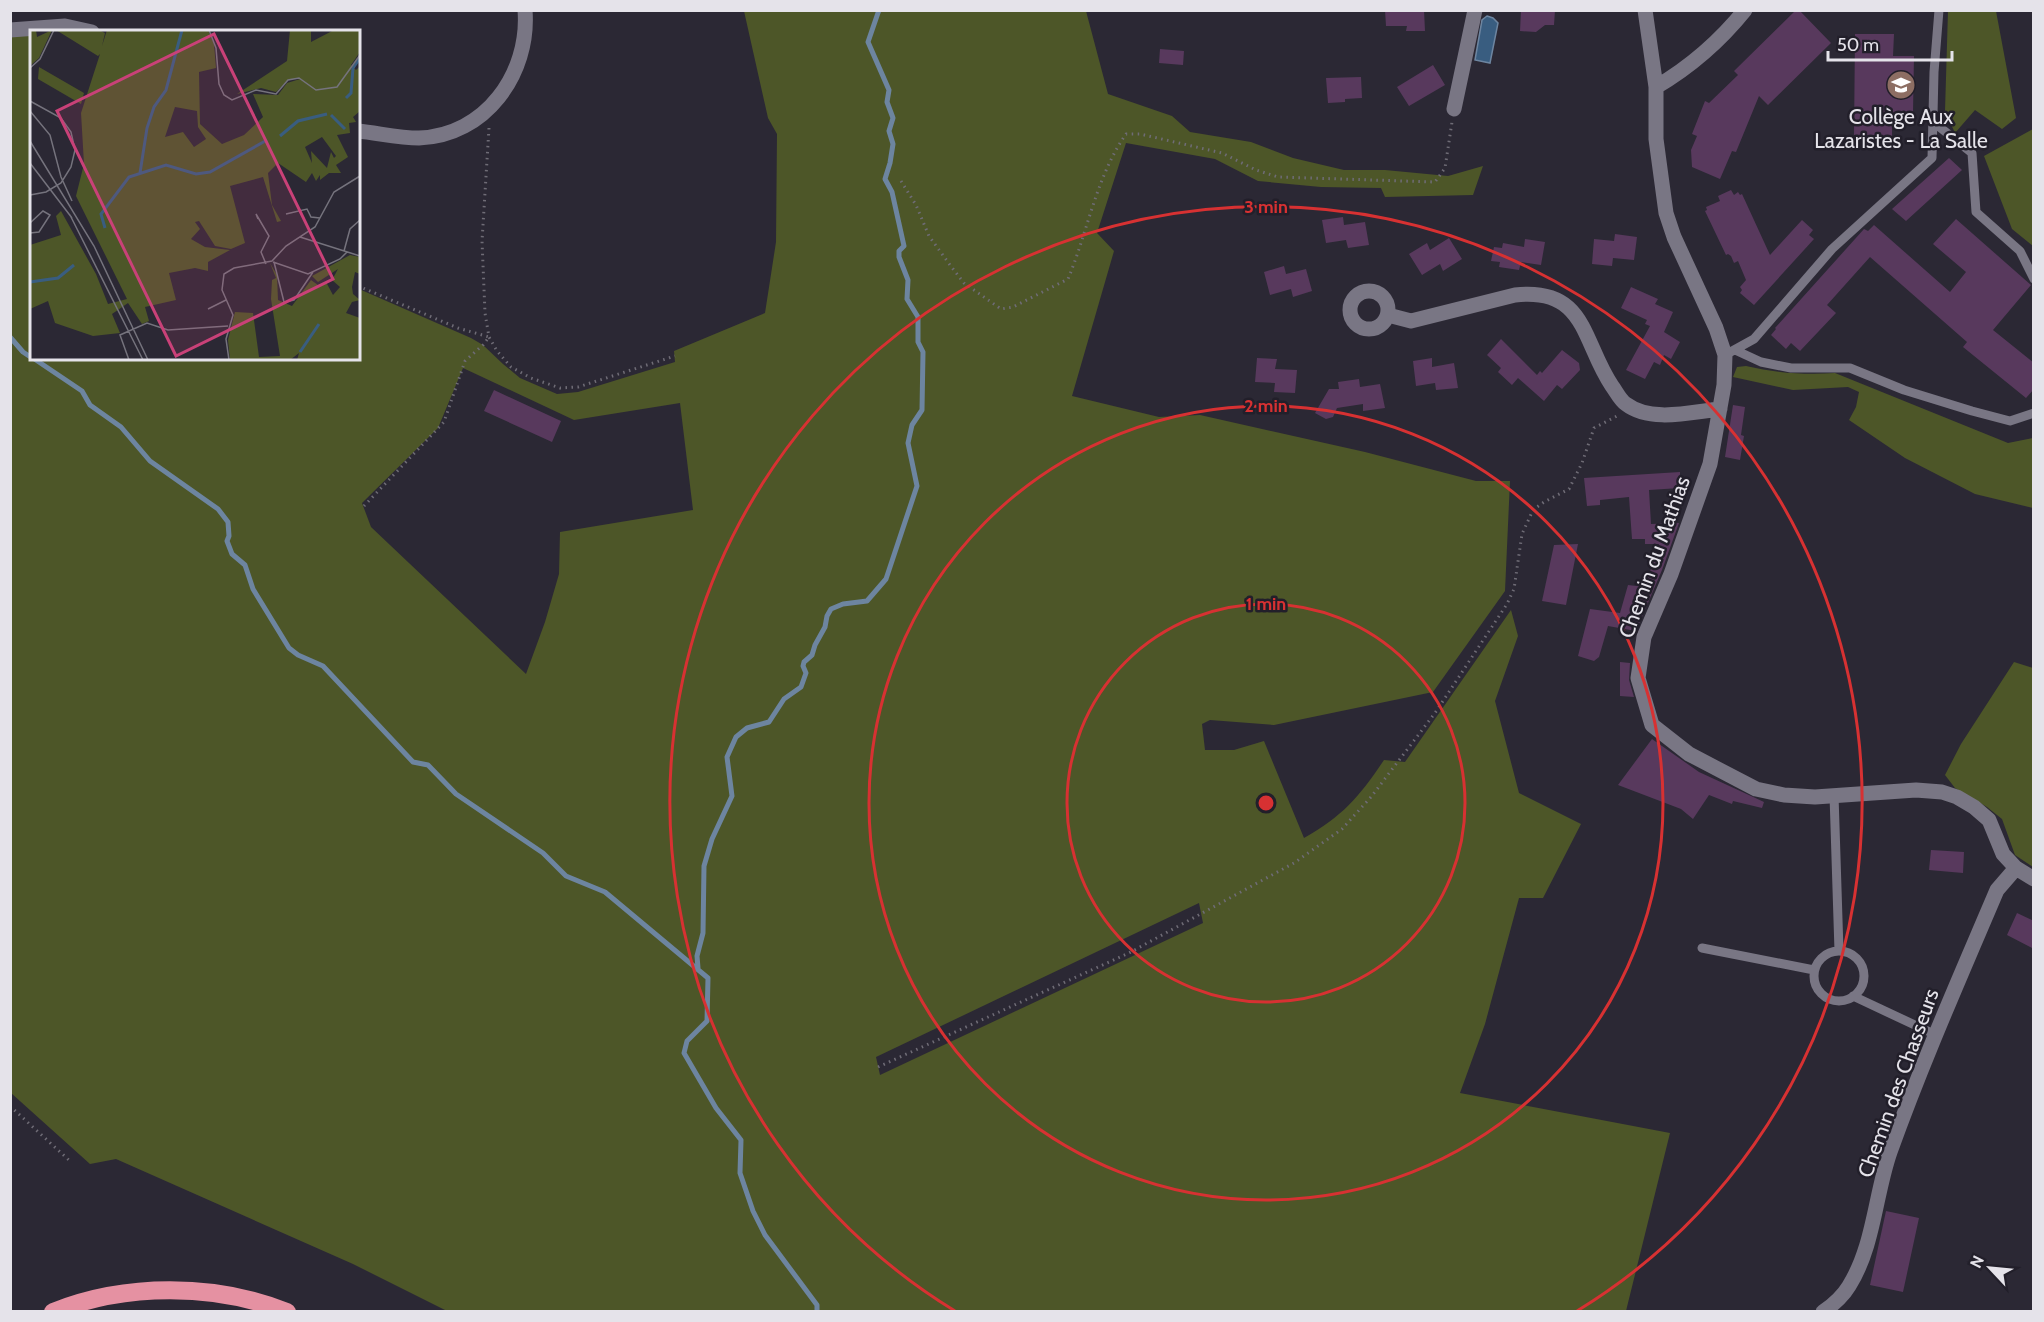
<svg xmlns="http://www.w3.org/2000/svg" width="2044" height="1322" font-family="Cabin,sans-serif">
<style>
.green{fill:#4d5628;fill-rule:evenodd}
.water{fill:#395d80;stroke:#6d85a0;stroke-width:1.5}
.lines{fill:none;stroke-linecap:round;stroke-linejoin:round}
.stream{stroke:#6d85a0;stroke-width:5}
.building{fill:#58395d}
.path{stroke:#6f6c76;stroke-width:3;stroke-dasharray:1.5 4.5;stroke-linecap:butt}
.lane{stroke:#797684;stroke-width:9}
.street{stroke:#797684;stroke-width:15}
.highway{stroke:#e591a2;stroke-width:18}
.ring{fill:none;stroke:#d73132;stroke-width:3}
.labels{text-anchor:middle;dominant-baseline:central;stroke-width:5;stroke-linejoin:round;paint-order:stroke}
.poi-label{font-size:21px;fill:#e5e3ea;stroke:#221f2a}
.street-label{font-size:21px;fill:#e5e3ea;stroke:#221f2a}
.inset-river{fill:none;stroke:#395d80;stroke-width:3}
.inset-road{fill:none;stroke:#75737d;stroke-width:1.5}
.view{fill:#c94178;fill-opacity:0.15;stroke:#c94178;stroke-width:3}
.inset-edge{fill:none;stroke:#e5e3ea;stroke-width:3}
.centre{fill:#d73132;stroke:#221f2a;stroke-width:3}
.ring-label{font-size:18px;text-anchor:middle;font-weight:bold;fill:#d73132;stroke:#221f2a;stroke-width:5;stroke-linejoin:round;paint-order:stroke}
</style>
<rect width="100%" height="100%" fill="#2b2834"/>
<path class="green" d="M744,11H1086L1108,94L1172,116L1190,132L1251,142L1293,158L1344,170H1385L1448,176L1483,166L1473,195L1385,197L1381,188L1321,187L1258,181L1215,159L1126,143L1097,233L1114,251L1072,396L1159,417L1200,415L1365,452L1476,481H1510L1505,591L1433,692L1274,725L1210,720L1202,724L1205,750H1234L1264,741L1304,838C1343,816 1359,797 1384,760L1405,762L1511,610L1518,636L1495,701L1519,793L1581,824L1543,898H1519L1485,1024L1460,1093L1670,1133L1626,1311H447L353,1264L116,1159L90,1164L11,1093V35H31L32,358H358L359,289L471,338L483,345L503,364L520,378L557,394L578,392L675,362L674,351L765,313L776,242L777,134L768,118ZM463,368L574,420L680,403L693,510L560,532L559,574L545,622L526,674L371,527L362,503L438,428ZM1199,903L1203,923L880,1075L876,1057Z
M1948,11H1996L2016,118L2002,129L1975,110L1955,133L1945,111Z
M2033,129V246L2012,229L1984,156Z
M1746,366C1776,373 1805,375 1835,373L2008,443L2033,438V508L1975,494L1905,458L1849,420L1856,407L1859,392L1848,387L1793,390L1733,377L1737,367Z
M2014,662L2033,668V867L2015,855L2002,819L1987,807L1955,788L1945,775L1961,744Z"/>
<path class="water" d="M1487,16L1493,18L1498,23L1490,63L1475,60L1482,20Z"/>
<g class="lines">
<path class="stream" d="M10,337L23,352L32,358
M33,358L82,391L90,405L121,427L150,461L218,509L228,522L229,536L227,541L232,554L245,565L253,589L289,648L298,655L323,666L413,762L428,765L456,794L543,853L566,876L605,892L708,978L707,1021L687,1041L684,1053L716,1108L741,1140L740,1173L753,1211L765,1235L817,1305V1312
M698,968L697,956L703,933L704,866L712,839L732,796L727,757L736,737L747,728L769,722L784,699L801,687L806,673L803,666L804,662L812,655L815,645L825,627L827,616L831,609L843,604L867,601L886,579L917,486L908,443L912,425L922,410L923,352L918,342V317L907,299L908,280L899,257V251L904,246L892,192L885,179L890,163L893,144L889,131L893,118L887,102L889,90L868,42L879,10"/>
</g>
<path class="building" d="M1385,10H1424L1425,31H1406L1407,26H1386Z
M1521,10H1555L1554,25H1545L1536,32L1520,31Z
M1796,10H1799L1831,43L1768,105L1759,96L1736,152L1732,151L1720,179L1692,167L1691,150L1697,136L1692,134L1705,101L1709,103L1738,75L1734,71Z
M1855,34H1894L1893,56H1914L1913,113H1892V137L1854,135Z
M1160,49L1184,51L1183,65L1159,63Z
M1433,65L1445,85L1409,106L1397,87Z
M1361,77L1362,98L1345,99V102L1328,103L1326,78Z
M1949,158L1962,170L1906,221L1892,209Z
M1731,190L1734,195L1738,192L1740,195L1742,194L1770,255L1802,220L1813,230L1809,235L1814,239L1754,305L1740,293L1742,290L1740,287L1746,280L1738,261L1734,263L1731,256L1728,254L1726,255L1705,211L1707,210L1706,207L1720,201L1718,196Z
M1343,217L1344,225L1365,222L1369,245L1348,248L1346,240L1326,243L1322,220Z
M1956,219L2031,285L1993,330L2034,363V389L2026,398L1963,347L1967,342L1870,257L1827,305L1836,313L1800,351L1791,343L1786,349L1771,335L1776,329L1775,328L1864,229L1868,231L1874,225L1950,292L1966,272L1933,244Z
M1615,234L1637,237L1634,260L1613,258L1612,266L1592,264L1594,239L1614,241Z
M1449,238L1462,259L1443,271L1440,264L1422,275L1409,254L1427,243L1430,250Z
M1525,239L1545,242L1541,265L1521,262L1519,270L1499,267L1500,262L1491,261L1494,247L1502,248L1503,243L1524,247Z
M1284,266L1286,274L1306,269L1312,291L1293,297L1291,289L1270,295L1264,272Z
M1631,287L1658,299L1655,304L1673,312L1664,332L1680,342L1671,359L1664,355L1660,365L1654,362L1645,379L1626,370L1650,326L1645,324L1647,320L1621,308Z
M1501,339L1537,375L1540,371L1542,373L1562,350L1579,363L1580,370L1562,389L1557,385L1544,401L1518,378L1512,385L1498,372L1501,368L1487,355Z
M1257,358L1277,359L1275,369L1297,370L1295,393L1274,392L1275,383L1255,382Z
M1432,358V367L1454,363L1458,388L1436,390L1435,383L1416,386L1413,361Z
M1359,379L1360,387L1380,384L1385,408L1363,411V404L1337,408L1333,417L1326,419L1315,413L1329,389H1339L1338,382Z
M494,390L561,421L552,442L484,411Z
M1733,405L1745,407L1741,435L1744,436L1740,460L1725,457Z
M1680,472V488L1649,490L1651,524L1679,523L1662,570L1636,631L1608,626L1599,657L1594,661L1578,656L1590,609L1620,613L1628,585L1645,587L1659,544H1645V539H1632L1629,497L1600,500V505L1587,506L1584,478Z
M1578,544L1566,605L1542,601L1554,545Z
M1620,662L1630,663L1629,680L1634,697L1620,696Z
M1652,739L1699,772L1764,802L1762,808L1733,801L1732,804L1709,795L1693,819L1681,809L1618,785Z
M1931,850L1964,852L1963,873L1929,870Z
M2017,913L2034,921V949L2007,935Z
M1886,1211L1919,1218L1903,1292L1870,1285Z"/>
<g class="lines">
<path class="path" d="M489,128L482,241L485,313L489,337L497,351L511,367L531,378L560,388L578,387L675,356
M901,181L916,205L929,236L950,265L964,283L1001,309L1013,307L1068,279C1088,231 1096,177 1126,134H1140L1222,153L1256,170L1278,177L1435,182L1445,168L1452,122
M358,286L458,328L489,337L483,345L465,361L444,422L364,506
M878,1067L1129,953L1294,863L1342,829L1371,797L1435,713L1507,604L1514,589L1522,534L1533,510L1544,502L1569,489L1582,463L1594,428L1617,416
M10,1106L71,1162"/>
<path class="lane" d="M1932,121L1972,153L1976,212L2020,251L2034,279
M1735,350L1761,362L1791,368H1850L1904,390L1972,411L2010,421L2034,413
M1725,355L1754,339L1832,249L1932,158L1934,72L1939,10
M1834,795L1839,951
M1702,948L1814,970
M1814 976a25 25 0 1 1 50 0a25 25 0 1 1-50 0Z
M1853,996L1936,1035"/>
<path class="street" d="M1645,10L1656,87V139L1666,213L1674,237L1716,328L1725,355L1724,385L1710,464L1671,574L1644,637L1638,678L1652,725L1689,754L1756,789L1784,795L1815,797L1916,790L1942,792L1957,797L1974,807L1989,820L2003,854L2016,868L2034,879
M10,30L65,26L92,32
M1656,87C1690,67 1720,41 1745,10
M1454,109L1475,10
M358,131C378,133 399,138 419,138C485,136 530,74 525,10
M1350 310a19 19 0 1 1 38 0a19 19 0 1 1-38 0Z
M1388,315L1411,321L1515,295C1587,287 1582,342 1612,386C1616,391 1620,400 1626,404C1651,423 1691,412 1720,409
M1823,1312C1833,1305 1843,1296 1849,1286C1874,1246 1875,1195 1890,1152C1922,1063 1960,977 1997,890L2016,868"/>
<path class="highway" d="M53,1312C125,1283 215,1283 287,1312"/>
</g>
<g class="ring">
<circle cx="1266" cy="803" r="199"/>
<circle cx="1266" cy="803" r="397"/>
<path d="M955 1311A596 596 0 1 1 1577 1311"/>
</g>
<defs>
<g id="school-disc" transform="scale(1.5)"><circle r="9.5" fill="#8d6e63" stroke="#221f2a"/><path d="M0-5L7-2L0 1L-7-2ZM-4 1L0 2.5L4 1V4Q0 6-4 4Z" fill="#fff"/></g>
</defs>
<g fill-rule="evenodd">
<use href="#school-disc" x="1901" y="85"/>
</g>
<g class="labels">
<g class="poi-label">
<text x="1901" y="116">Collège Aux<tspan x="1901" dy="24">Lazaristes - La Salle</tspan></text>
</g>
<g class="street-label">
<text transform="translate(1654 557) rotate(-70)">Chemin du Mathias</text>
<text transform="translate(1898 1083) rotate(-70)">Chemin des Chasseurs</text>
</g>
</g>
<g transform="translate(30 30)">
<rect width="330" height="330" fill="#2b2834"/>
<path d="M0,0H6L7,7L22,0L9,28L0,36ZM26,0H69L75,3L72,16L77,0H178L184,14L186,38L169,42L170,94L192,114L214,105L233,87L223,64L248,65L257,53L270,49H259L246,62L231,58L207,64L257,31L260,0H281V12L304,0H330V22L321,35L326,40L330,36V81L323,87L326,92L319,93L320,103L307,105L318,127L306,135L311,143H299L290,150V145L286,151L282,143L276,152L248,133L238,143L242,175L251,191L247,192L233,147L200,156L215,213L201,219L185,216L169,191L165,192L170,199L161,209L175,217L200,220L178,232V241L165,238L139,243L146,270L115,277L119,291L112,294L98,273L82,284L90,303L63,306L25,293L18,271L0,279V215L31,205L26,186L31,181L66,244L78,274L97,269L46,166L54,134L51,83L70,24L68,26ZM145,77L167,81L168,97L176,109L164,117L153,102L135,107ZM292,107L306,126L304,128L301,122L297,138L281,121L282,133L275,117ZM9,37L54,63L51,74L8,49ZM320,225L330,227V244L325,242L322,257L323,264L330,270L322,272L316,283L330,288V330H267L269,323L260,330H200L198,310L205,282L223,283L229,327L250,326L241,269L242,250L246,248L240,233L247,245L248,270L262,276L281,250L288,255L296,252L303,265L310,257L302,250L308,239L288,252L282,246Z" fill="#4d5628" fill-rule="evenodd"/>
<path class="inset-river" d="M316,68L321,63L323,38L330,28M301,85L315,99M250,106L268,91L297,84M110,143L117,98L124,77L136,60L152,0M75,198L71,184L99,147L136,135L166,144L180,142L237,110M0,252L28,248L44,235M270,322L289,294"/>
<path class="inset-road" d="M179,0L186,18L189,54L194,65L202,70L226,60L246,64L258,50L269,48L286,60L307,57L330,25M0,38L10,29L24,0M0,71L31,88L41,102L45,120L41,137L31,153L16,162L0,165M0,81L20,105L31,147L42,171M0,111L64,216L118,330M0,133L42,188M256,184L277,179L281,187L290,188M40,185L113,330M228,189L226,184L239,206L231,222L236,234M0,193L13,181L20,185L9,202L0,203M270,207L330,226M314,221L320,199L330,190M243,232L278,244L310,229L317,222M244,232L254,272L264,270L283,242M178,279L196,270M99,330L90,305L117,293L138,300L198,296M199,330L196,309L203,285L192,260L194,244L204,238L242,231L256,216L285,197L304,162L330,146"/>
<path class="view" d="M184,4L303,249L146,326L27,81Z"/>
<rect width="330" height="330" class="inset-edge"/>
</g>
<circle cx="1266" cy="803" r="9" class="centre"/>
<g class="ring-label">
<text x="1266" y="213">3 min</text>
<text x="1266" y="412">2 min</text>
<text x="1266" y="610">1 min</text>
</g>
<rect width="2044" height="1322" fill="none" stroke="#e5e3ea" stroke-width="24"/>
<g transform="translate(1990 1268) rotate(296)" stroke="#221f2a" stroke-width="4.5" paint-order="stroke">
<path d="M0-4.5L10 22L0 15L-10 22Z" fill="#e5e3ea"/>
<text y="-9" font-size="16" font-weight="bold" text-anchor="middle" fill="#e5e3ea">N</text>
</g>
<path d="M1828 51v9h124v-9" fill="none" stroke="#e5e3ea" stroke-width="3"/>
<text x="1837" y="51" font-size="18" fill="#e5e3ea" stroke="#221f2a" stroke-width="4.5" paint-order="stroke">50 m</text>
</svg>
